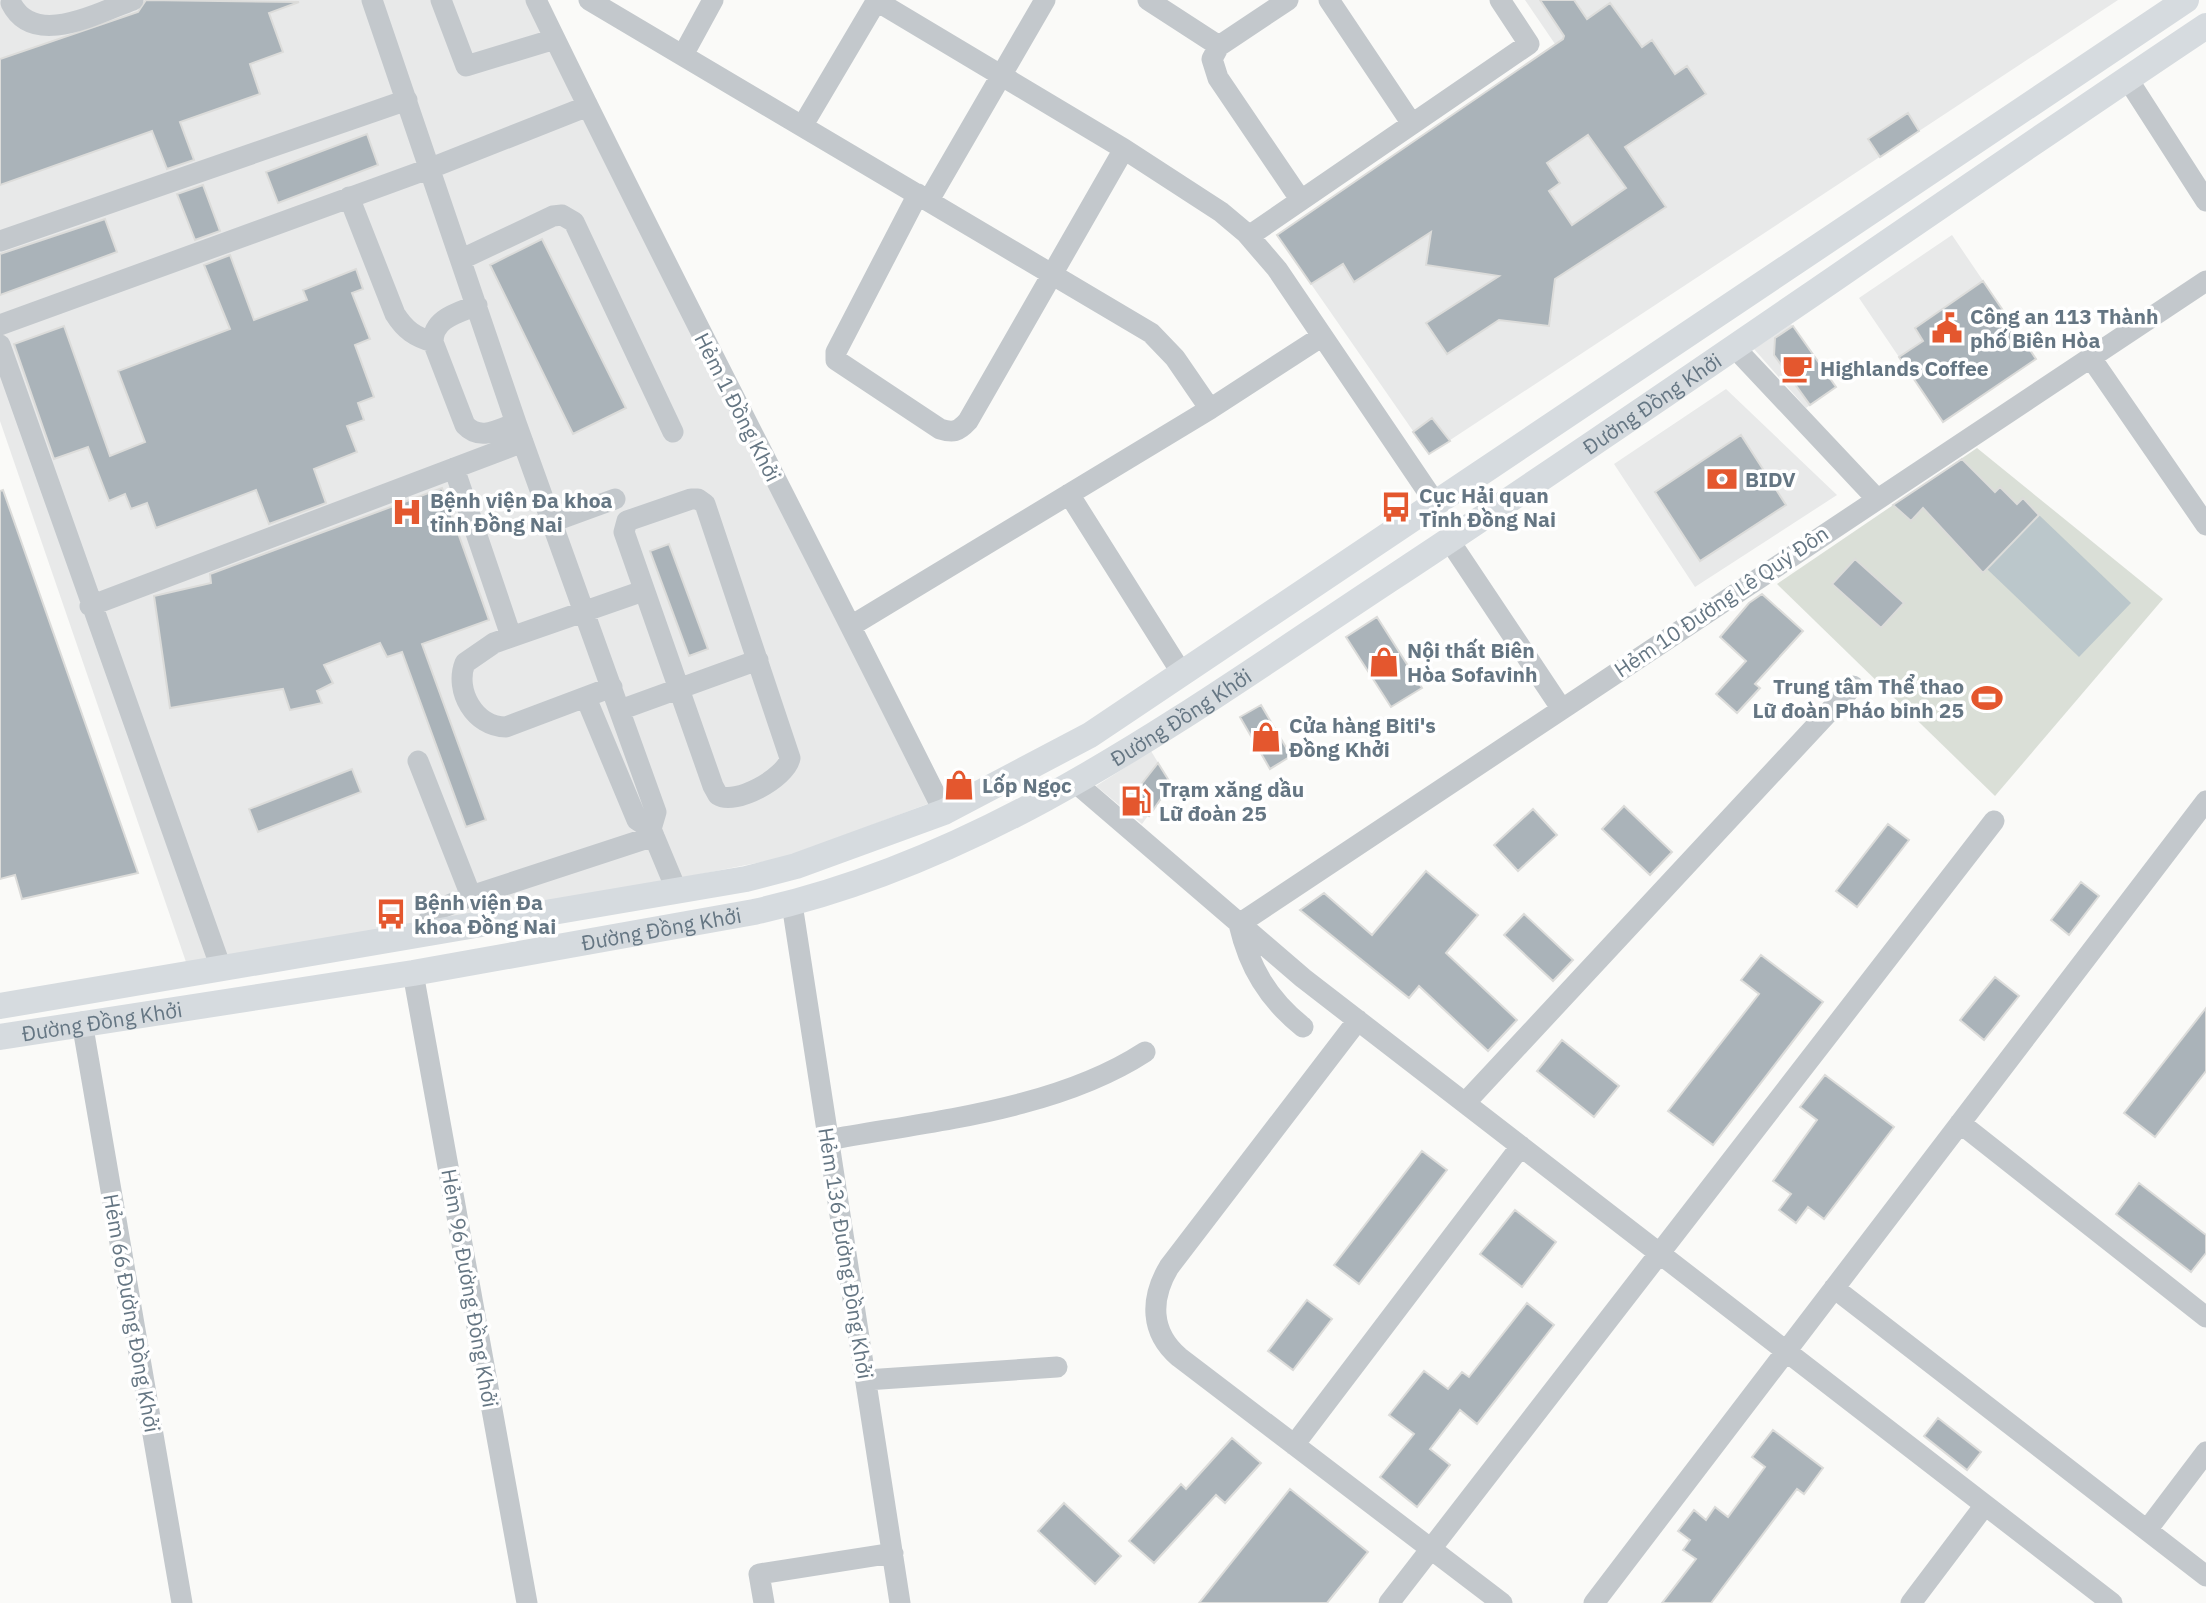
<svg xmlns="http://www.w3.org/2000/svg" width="2206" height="1603" font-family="'IBM Plex Sans',sans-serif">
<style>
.built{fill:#e8e9e9}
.green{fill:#dadfd7}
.water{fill:#bbc7cb}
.building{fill:#aab3b9;stroke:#dcdcda;stroke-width:2;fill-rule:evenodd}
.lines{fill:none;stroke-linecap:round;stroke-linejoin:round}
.minor{stroke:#c3c8cc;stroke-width:21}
.major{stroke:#d6dbdf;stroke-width:26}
.labels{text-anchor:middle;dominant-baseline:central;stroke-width:7;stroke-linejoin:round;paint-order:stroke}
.poi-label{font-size:21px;font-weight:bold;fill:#657683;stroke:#fff;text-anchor:start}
.street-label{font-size:21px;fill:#657683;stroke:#fff}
</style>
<rect width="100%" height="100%" fill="#fafaf8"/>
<path class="built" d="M0,0H528L930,803L787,857L661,882L186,962L0,421Z
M1525,0H2118L1429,454L1277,235L1555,44Z
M1952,235L2036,359L1943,422L1859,298Z
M1791,324L1836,387L1806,408L1754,349Z
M1726,389L1837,495L1695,587L1614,464Z
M1151,751L1171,784L1142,824L1096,786Z"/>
<path class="green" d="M1977,448L2163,599L1995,796L1777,584Z"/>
<path class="water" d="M2039,515L2131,603L2079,657L1987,569Z"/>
<path class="building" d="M146,0L299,2L269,13L283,52L250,64L260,94L180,122L194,160L167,169L152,131L0,185V59L138,12Z
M1540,0H1574L1587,19L1610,3L1642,47L1652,40L1675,74L1687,66L1706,94L1625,147L1666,207L1555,279L1549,326L1499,320L1447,354L1426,323L1499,276L1426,265L1431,232L1354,282L1343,264L1311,284L1277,235L1563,39L1564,36ZM1588,135L1626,188L1572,225L1549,191L1560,183L1547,163Z
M1908,113L1919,131L1880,157L1868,139Z
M367,134L378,165L278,203L266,172Z
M203,185L220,231L195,240L177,194Z
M105,219L117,252L0,295V254Z
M542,239L626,408L573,434L490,265Z
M230,255L254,320L307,300L303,290L356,269L363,289L352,293L370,339L355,345L374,397L358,403L364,420L347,426L357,452L314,469L326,503L269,524L256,490L156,528L147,503L131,509L125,494L109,501L88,447L54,459L14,344L64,326L110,456L145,442L118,371L230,329L204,265Z
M1983,281L2036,359L1943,422L1899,357L1923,341L1915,328Z
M1793,326L1836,387L1810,405L1774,355L1775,338Z
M1432,418L1450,441L1429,454L1413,432Z
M1741,435L1786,505L1700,561L1655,492Z
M1962,459L1995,492L2000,487L2017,504L2023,498L2039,515L1983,573L1923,508L1911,521L1893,505Z
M442,488L489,620L422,644L486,820L466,827L402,652L387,657L380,643L324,665L333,683L317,691L322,703L290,710L283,689L170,708L154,596L211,583L210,574Z
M3,490L138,873L22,899L15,875L0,879V491Z
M669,544L708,649L689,656L650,551Z
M1855,559L1904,603L1881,628L1832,584Z
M1762,594L1803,631L1755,684L1760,688L1737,713L1716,694L1746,661L1720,637L1749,603Z
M1377,617L1422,688L1391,707L1346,637Z
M1261,705L1291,756L1270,769L1240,717Z
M1158,763L1171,784L1149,816L1129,800Z
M352,769L361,792L258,832L249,809Z
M1624,806L1672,852L1650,875L1602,829Z
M1533,809L1557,835L1518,871L1494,845Z
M1888,824L1909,840L1857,907L1836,891Z
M1426,871L1478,915L1446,953L1517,1020L1488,1051L1419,986L1409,998L1300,910L1324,893L1372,935Z
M2081,882L2099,896L2069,935L2051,920Z
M1524,914L1573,960L1553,981L1504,935Z
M1761,955L1823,1002L1713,1145L1668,1111L1759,994L1741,980Z
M1995,977L2019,996L1984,1040L1960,1020Z
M2206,1008V1071L2155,1137L2124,1113Z
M1562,1040L1619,1086L1594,1117L1537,1071Z
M1825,1075L1894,1127L1824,1219L1808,1207L1796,1223L1779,1210L1791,1194L1773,1181L1817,1120L1800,1107Z
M1422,1151L1447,1170L1359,1284L1334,1265Z
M2139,1183L2206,1235V1253L2191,1272L2116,1214Z
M1515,1210L1556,1242L1522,1287L1480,1254Z
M1307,1300L1332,1319L1293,1370L1268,1351Z
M1527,1303L1554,1325L1477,1424L1460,1410L1430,1449L1450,1465L1417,1507L1380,1477L1414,1434L1389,1415L1424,1371L1448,1389L1462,1372L1469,1377Z
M1938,1418L1981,1452L1967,1470L1924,1436Z
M1773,1430L1823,1468L1804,1494L1797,1489L1711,1603H1662L1696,1559L1683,1550L1690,1540L1678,1531L1694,1510L1706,1520L1715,1507L1728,1517L1765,1467L1752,1457Z
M1232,1438L1261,1463L1225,1503L1216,1495L1154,1563L1129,1541L1181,1484L1186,1489Z
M1290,1489L1368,1552L1327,1603H1199Z
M1064,1503L1121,1556L1095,1584L1038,1531Z"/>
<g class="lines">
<path class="minor" d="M372,0L516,423L656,812L651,829L676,889
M441,0L466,66L555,39
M536,0C668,273 809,541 944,812
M589,0L1151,333L1175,358L1210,409
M875,0L1124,149L1221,212L1246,233L1277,269L1434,501
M1148,0L1219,46
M1288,0L1219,46L1212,59L1218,78L1300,199
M1329,0L1412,124
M11,3C34,49 99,12 133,0
M683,55L713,0
M2127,78L2206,201
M803,125L877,0
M918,194L836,352V360L940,429C953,433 958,432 968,421L1124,149
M349,197L395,314C405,330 415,337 433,342
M929,200L1045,0
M1249,236L1529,44L1500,0
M0,241L407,100
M462,259L553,216L562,215L574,222L673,432
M477,305C458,313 433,318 433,342L465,425C480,441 497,430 516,423
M0,325L431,168L588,106
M0,345L221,968
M1735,348L1876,498
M2091,358L2206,525
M454,468L511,636
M1069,494L1181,672
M691,499H698L705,504L790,758C786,778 735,806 718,795L713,786L624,532L627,521Z
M552,522L615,499
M1449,540L1561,708
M90,606L523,442
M851,626L1210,409L1321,337
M612,687L506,727C475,727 454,691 465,663L494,643L643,591
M586,698L637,820L651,829
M620,710L758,660
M418,761L471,896
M1076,783L1303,978L2112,1603
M792,904L900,1603
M1239,924L2206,281
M1239,924C1249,967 1268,999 1303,1027
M415,935L439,909L471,896L654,836
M413,973L527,1603
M1358,1020L1169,1267C1150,1299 1150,1332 1179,1357L1502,1603
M82,1022L182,1603
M1465,1103L1853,686
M1960,1123L2206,1317
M828,1140C931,1121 1056,1110 1145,1052
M1834,1288L2206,1576
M866,1380L1057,1367
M1294,1445L1521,1146
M2147,1530L2206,1452
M764,1603L759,1574L893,1553
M1389,1603L1994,821
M1594,1603L2206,801
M1911,1603L1985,1505"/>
<g class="major">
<path d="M0,1006L746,879L796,866L944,812L1090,735L2186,0"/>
<path id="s1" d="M0,1037L413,973L754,912C992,860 1190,711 1389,580C1664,399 1932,209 2206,26"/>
</g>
</g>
<defs>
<g id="civic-bare" transform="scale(2.415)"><path d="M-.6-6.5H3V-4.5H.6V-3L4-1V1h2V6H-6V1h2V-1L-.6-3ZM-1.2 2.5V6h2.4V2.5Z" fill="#e4572e" stroke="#fff" stroke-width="2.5" paint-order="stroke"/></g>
<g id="cafe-bare" transform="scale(2.415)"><path d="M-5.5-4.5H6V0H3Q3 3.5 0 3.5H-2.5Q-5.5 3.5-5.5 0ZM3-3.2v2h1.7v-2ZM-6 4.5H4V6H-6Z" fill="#e4572e" stroke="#fff" stroke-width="2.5" paint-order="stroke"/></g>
<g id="bank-bare" transform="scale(2.415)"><path d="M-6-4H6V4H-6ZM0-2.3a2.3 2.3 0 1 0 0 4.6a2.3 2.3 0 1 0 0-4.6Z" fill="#e4572e" stroke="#fff" stroke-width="2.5" paint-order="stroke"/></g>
<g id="bus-bare" transform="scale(2.415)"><path d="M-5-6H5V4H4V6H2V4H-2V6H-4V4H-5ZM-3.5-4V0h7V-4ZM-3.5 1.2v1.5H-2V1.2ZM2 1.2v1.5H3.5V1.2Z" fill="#e4572e" stroke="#fff" stroke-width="2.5" paint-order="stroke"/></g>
<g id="hospital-bare" transform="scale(2.415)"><path d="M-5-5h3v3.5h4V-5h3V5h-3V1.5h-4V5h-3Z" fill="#e4572e" stroke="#fff" stroke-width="2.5" paint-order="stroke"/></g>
<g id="shop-bare" transform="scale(2.415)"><path d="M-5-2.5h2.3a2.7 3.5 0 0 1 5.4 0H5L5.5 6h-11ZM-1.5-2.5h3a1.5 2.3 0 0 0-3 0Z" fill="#e4572e" stroke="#fff" stroke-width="2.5" paint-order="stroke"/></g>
<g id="stadium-bare" transform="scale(2.415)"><path d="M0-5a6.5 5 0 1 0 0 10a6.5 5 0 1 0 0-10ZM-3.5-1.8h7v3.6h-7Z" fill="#e4572e" stroke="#fff" stroke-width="2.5" paint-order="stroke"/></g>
<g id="fuel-bare" transform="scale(2.415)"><path d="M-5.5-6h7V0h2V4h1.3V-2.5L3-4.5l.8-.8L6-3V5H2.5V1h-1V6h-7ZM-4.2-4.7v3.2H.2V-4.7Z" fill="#e4572e" stroke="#fff" stroke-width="2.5" paint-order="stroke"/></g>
</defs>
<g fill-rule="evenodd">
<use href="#civic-bare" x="1947" y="328"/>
<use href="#cafe-bare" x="1797" y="368"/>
<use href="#bank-bare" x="1722" y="479"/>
<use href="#bus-bare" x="1396" y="507"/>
<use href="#hospital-bare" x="407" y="512"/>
<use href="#shop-bare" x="1384" y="662"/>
<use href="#stadium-bare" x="1987" y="698"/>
<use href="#shop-bare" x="1266" y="737"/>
<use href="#shop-bare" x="959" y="785"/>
<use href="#fuel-bare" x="1136" y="801"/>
<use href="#bus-bare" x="391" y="914"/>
</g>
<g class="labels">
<g class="poi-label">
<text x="1970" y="316">Công an 113 Thành<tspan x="1970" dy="24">phố Biên Hòa</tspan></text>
<text x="1820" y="368">Highlands Coffee</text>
<text x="1745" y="479">BIDV</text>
<text x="1419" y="495">Cục Hải quan<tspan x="1419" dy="24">Tỉnh Đồng Nai</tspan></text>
<text x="430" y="500">Bệnh viện Đa khoa<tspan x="430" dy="24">tỉnh Đồng Nai</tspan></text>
<text x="1407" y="650">Nội thất Biên<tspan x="1407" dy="24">Hòa Sofavinh</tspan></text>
<text x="1964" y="686" text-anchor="end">Trung tâm Thể thao<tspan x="1964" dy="24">Lữ đoàn Pháo binh 25</tspan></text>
<text x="1289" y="725">Cửa hàng Biti's<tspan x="1289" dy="24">Đồng Khởi</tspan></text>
<text x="982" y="785">Lốp Ngọc</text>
<text x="1159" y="789">Trạm xăng dầu<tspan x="1159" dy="24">Lữ đoàn 25</tspan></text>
<text x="414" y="902">Bệnh viện Đa<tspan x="414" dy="24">khoa Đồng Nai</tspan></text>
</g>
<g class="street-label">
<text stroke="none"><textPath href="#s1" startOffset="1802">Đường Đồng Khởi</textPath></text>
<text transform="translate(738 407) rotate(63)">Hẻm 1 Đồng Khởi</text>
<text transform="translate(1721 601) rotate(-34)">Hẻm 10 Đường Lê Quý Đôn</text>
<text stroke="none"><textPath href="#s1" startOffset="1236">Đường Đồng Khởi</textPath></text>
<text stroke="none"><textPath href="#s1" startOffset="670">Đường Đồng Khởi</textPath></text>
<text stroke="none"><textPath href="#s1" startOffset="103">Đường Đồng Khởi</textPath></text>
<text transform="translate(846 1253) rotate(81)">Hẻm 136 Đường Đồng Khởi</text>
<text transform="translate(470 1288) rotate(80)">Hẻm 96 Đường Đồng Khởi</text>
<text transform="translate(132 1313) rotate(80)">Hẻm 66 Đường Đồng Khởi</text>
</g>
</g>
</svg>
